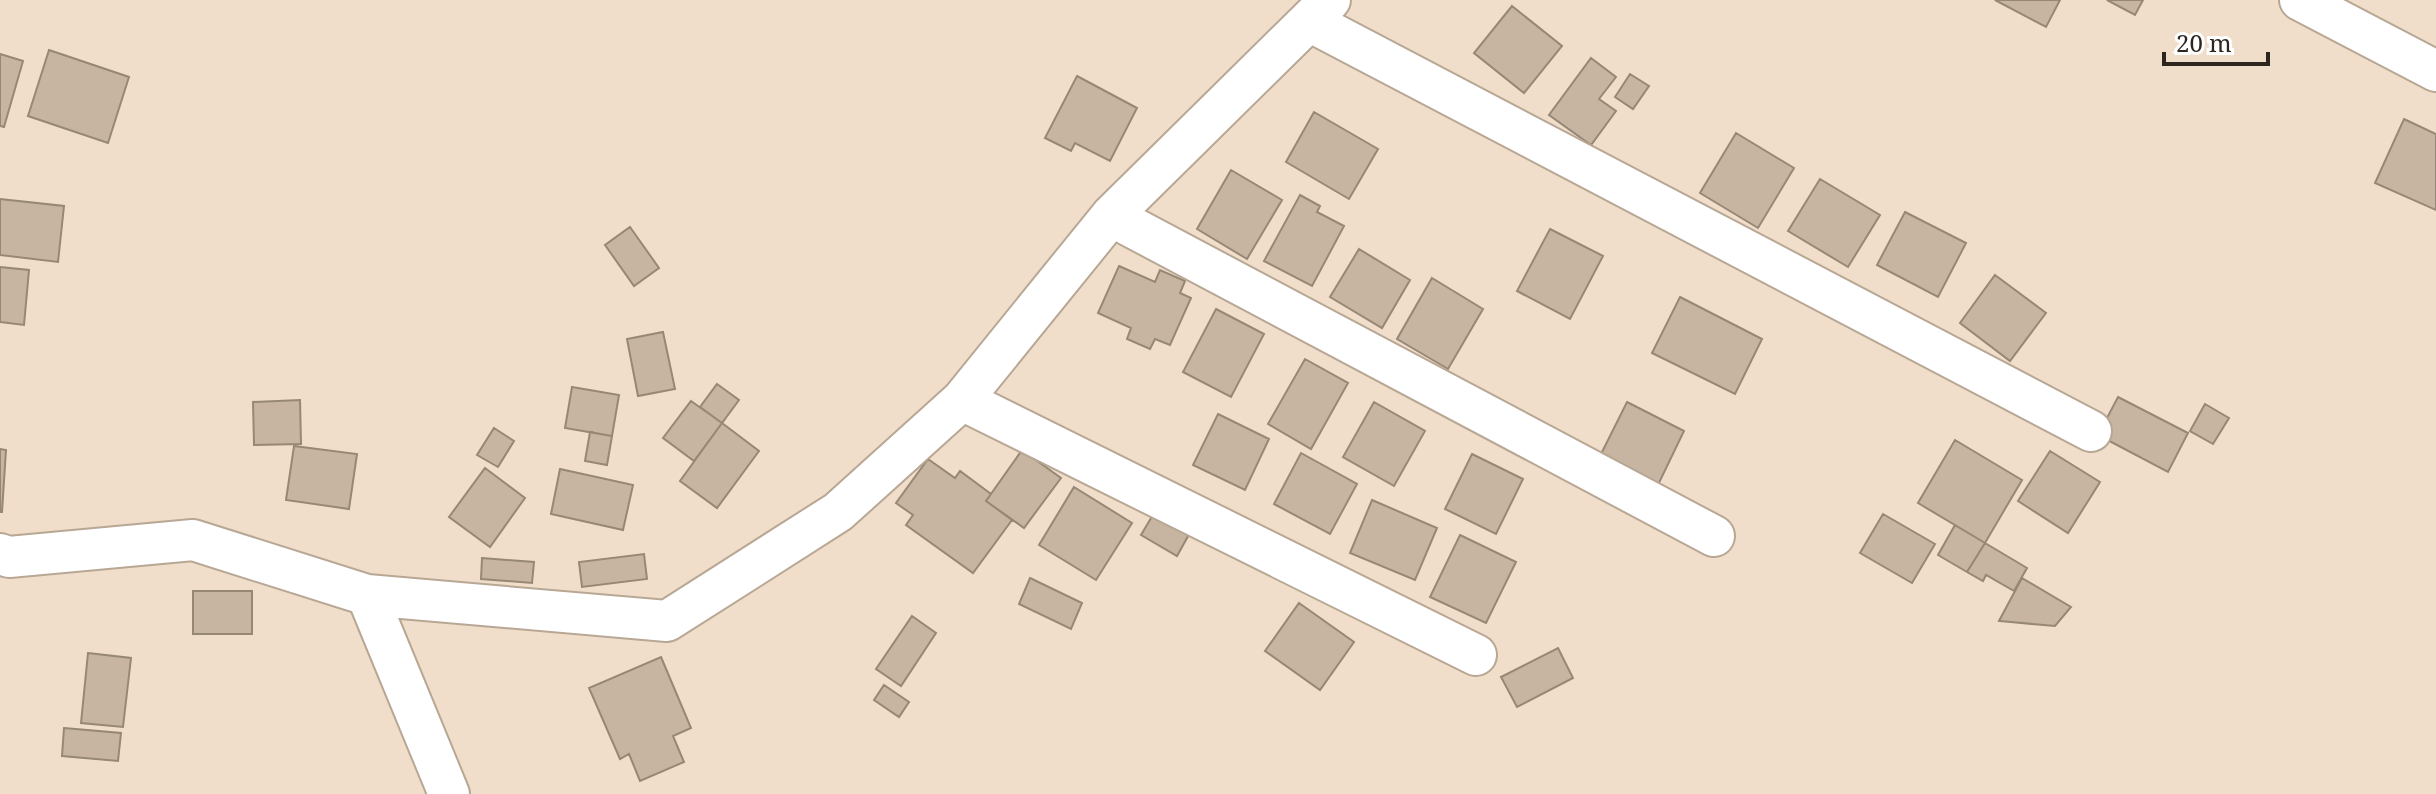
<svg xmlns="http://www.w3.org/2000/svg" width="2436" height="794" font-family="'Noto Serif',serif">
<style>
.building{fill:#c7b5a2;stroke:#978775;stroke-width:2}
.lines{fill:none;stroke-linecap:round;stroke-linejoin:round}
.street-casing{stroke:#b8a794;stroke-width:44}
.street{stroke:#fff;stroke-width:40}
</style>
<rect width="100%" height="100%" fill="#f0decb"/>
<path class="building" d="M1995,0H2060L2046,27Z
M2107,0H2143L2135,15Z
M1512,6L1562,46L1524,93L1474,53Z
M49,50L129,77L108,143L28,116Z
M0,54L23,61L4,127L0,126Z
M1591,58L1616,77L1599,99L1616,111L1591,145L1549,115Z
M1630,74L1649,86L1633,109L1615,97Z
M1077,76L1137,108L1110,161L1075,143L1071,151L1045,138Z
M1314,112L1378,149L1349,199L1286,162Z
M2404,119L2436,134V210L2375,183Z
M1736,133L1794,168L1758,228L1700,193Z
M1231,170L1282,200L1247,259L1197,229Z
M1820,179L1880,215L1848,267L1788,231Z
M1300,195L1320,206L1317,212L1344,226L1312,286L1264,261Z
M0,199L64,206L58,262L0,255Z
M1905,212L1966,243L1938,297L1877,265Z
M630,227L659,268L634,286L605,245Z
M1550,229L1603,256L1570,319L1517,291Z
M1359,249L1410,280L1382,328L1330,297Z
M1119,266L1155,282L1160,270L1185,281L1180,293L1191,298L1170,345L1155,339L1150,349L1127,339L1131,328L1098,313Z
M0,267L29,270L24,325L0,322Z
M1995,275L2046,313L2010,361L1960,323Z
M1432,278L1483,309L1448,369L1397,339Z
M1680,297L1762,339L1735,394L1652,353Z
M1216,309L1264,334L1231,397L1183,372Z
M663,332L675,389L638,396L627,339Z
M1305,359L1348,383L1311,449L1268,424Z
M717,384L739,400L722,423L700,407Z
M572,387L619,395L612,436L565,428Z
M2118,397L2188,433L2168,472L2098,435Z
M300,400L301,444L254,445L253,402Z
M691,401L722,423L694,461L663,438Z
M1374,402L1425,431L1394,486L1343,457Z
M1627,402L1684,431L1657,487L1599,458Z
M2205,404L2229,418L2213,444L2190,431Z
M1218,414L1269,439L1245,490L1193,465Z
M722,423L759,451L717,508L680,481Z
M494,428L514,441L498,467L477,455Z
M590,432L612,436L607,465L585,461Z
M1955,440L2022,480L1985,543L1918,503Z
M294,446L357,454L349,509L286,500Z
M0,449L6,450L2,512H0Z
M1022,450L1061,478L1024,528L986,501Z
M2050,451L2100,482L2068,533L2018,501Z
M1301,453L1357,484L1330,534L1274,504Z
M1472,454L1523,479L1496,534L1445,509Z
M928,459L955,478L960,471L991,494L986,501L1012,520L973,573L906,525L913,515L896,503Z
M485,468L525,498L490,547L449,517Z
M560,469L633,485L623,530L551,514Z
M1074,487L1132,523L1096,580L1039,545Z
M1372,500L1437,528L1415,580L1350,553Z
M1157,508L1192,529L1177,556L1141,535Z
M1883,514L1935,544L1912,583L1860,553Z
M1955,525L1985,543L1967,572L1938,555Z
M1460,535L1516,562L1486,623L1430,597Z
M1985,543L2027,568L2014,591L1986,575L1983,581L1967,572Z
M644,554L647,579L582,587L579,562Z
M482,558L534,562L532,583L481,579Z
M1030,578L1082,603L1071,629L1019,604Z
M2022,578L2071,607L2055,626L1999,621Z
M193,591H252V634H193Z
M1299,603L1354,642L1320,690L1265,651Z
M912,616L936,633L901,686L876,669Z
M1558,648L1573,678L1517,707L1501,677Z
M88,653L131,658L123,727L81,723Z
M661,657L691,728L673,736L684,762L640,781L629,754L620,759L589,688Z
M884,685L909,702L899,717L874,700Z
M64,728L121,733L118,761L62,756Z"/>
<g class="lines">
<g class="street-casing">
<path id="street" d="M2300,0L2436,71
M1309,21L2091,431
M1111,216L1714,536
M962,400L1476,655
M0,554L9,557L193,540L367,595L667,621L838,512L962,400L1111,216L1330,0
M367,595L449,794"/>
</g>
<use href="#street" class="street"/>
</g>
<path d="M2164 52v12h104v-12" fill="none" stroke="#2d261f" stroke-width="4"/>
<text x="2176" y="52" font-size="24" fill="#2d261f" stroke="#ffffff" stroke-width="6" paint-order="stroke">20 m</text>
</svg>
